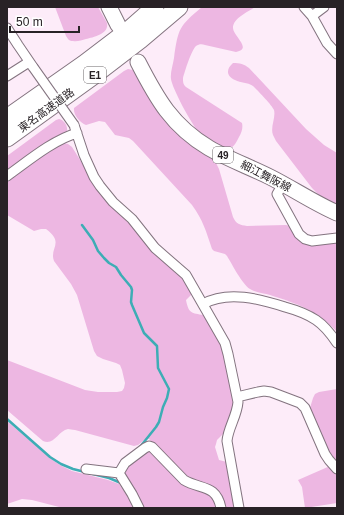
<svg xmlns="http://www.w3.org/2000/svg" width="344" height="515" font-family="Arial,'Noto Sans JP',sans-serif">
<style>
.green{fill:#edb7e2}
.lines{fill:none;stroke-linecap:round;stroke-linejoin:round}
.stream{stroke:#3dadb5;stroke-width:2.5}
.minor-casing{stroke:#83737f;stroke-width:11}
.primary-casing{stroke:#83737f;stroke-width:17}
.motorway-casing{stroke:#83737f;stroke-width:19}
.minor{stroke:#fff;stroke-width:9}
.primary{stroke:#fff;stroke-width:15}
.motorway{stroke:#fff;stroke-width:17}
.minor-bridge-casing{stroke:#83737f;stroke-width:11;stroke-linecap:butt}
.minor-bridge{stroke:#fff;stroke-width:9}
.labels{text-anchor:middle;dominant-baseline:central;stroke-width:3;stroke-linejoin:round;paint-order:stroke}
.shield{fill:#fff;stroke:#686467;stroke-width:1}
.shield-label{font-size:10px;font-weight:bold;fill:#282226}
.street-label{font-size:11px;fill:#282226;stroke:#fff}
</style>
<rect width="100%" height="100%" fill="#fdecf9"/>
<path class="green" d="M55,7H98L107,23C109,34 94,37 86,39C82,40 77,42 73,41C69,41 68,39 66,36Z
M202,7H255C248,12 233,18 233,28C233,36 253,49 236,52L205,45C202,44 199,44 196,46C191,51 185,71 183,78C183,82 183,84 186,87L242,123C243,128 242,132 239,137C237,141 234,147 230,148C222,150 203,136 198,131C192,125 172,88 171,79C170,73 173,65 174,58C178,29 179,26 202,7Z
M233,63C240,63 244,64 249,68L306,129L324,145L337,153V206C327,201 319,196 312,188L276,141C275,139 274,137 273,135C270,127 276,118 274,110C272,105 257,90 253,86C247,82 241,83 235,80C226,76 226,69 233,63Z
M128,69L133,70L136,74L151,101L167,122L215,161L219,169L233,217C236,224 240,225 247,226L286,225L290,226L297,236L337,241V332C317,310 298,304 270,295C264,293 256,293 250,289C242,284 232,264 227,256L225,254L214,251L212,249C206,231 203,220 192,205L133,141L129,138L115,135L105,122L99,121L86,125C80,123 73,115 74,108L124,71Z
M59,119C64,120 68,126 67,131L7,171V156L56,120Z
M64,143L68,144L72,147L97,187L181,273L193,293L186,300C189,316 193,312 206,316L222,344L235,402L225,432L217,440L216,444L215,447L219,460L227,462L237,508H223L222,502L190,480L165,457L149,439H146L138,445L134,446L75,430C72,430 70,429 68,429C58,431 54,446 43,441L7,410V360L85,390L98,392H117L122,391L124,388L125,383L122,370L120,365L116,363L103,359L97,356L94,351L77,295L71,284L54,261C49,248 65,243 46,229H41L34,231L7,215V179L45,152Z
M337,389V465L331,459L309,411L313,398L315,394L319,392Z
M7,421L50,458L60,465L72,471L108,480L119,484L128,497L133,508H63L32,500L22,499L7,504Z
M149,449L163,462L210,493L218,508H143L124,475V470L125,468Z
M330,466L337,472V503L305,508L302,487L298,480Z"/>
<g class="lines">
<path class="stream" d="M82,225L93,240L98,251L104,258L109,263L116,267L121,275L131,287L132,290L131,302L132,305L144,333L157,346L158,368L169,389L167,398L163,407L159,422L156,427L140,447
M7,419L50,457L61,464L73,469L109,478L121,483"/>
<g class="minor-casing">
<path id="minor" d="M304,7L312,16L327,43L337,54
M312,16L324,7
M7,28L18,45L33,67
M7,76L29,62
M74,125L84,155L94,177L100,186L113,202L132,219L155,248L186,275L225,343L228,354L238,402C237,416 228,428 227,441L239,508
M7,176C28,161 53,140 77,133
M283,184L277,194L299,234L305,239L312,241L337,238
M203,304C228,290 260,299 285,307C296,310 307,314 316,320C325,326 331,334 337,343
M237,397L258,392L264,391L271,392L300,403L305,408L325,454L329,460L337,469
M86,469L119,473
M119,473L125,463L145,448L149,446L152,447L184,480C201,490 216,484 221,508
M119,473L132,494L139,508"/>
</g>
<g class="primary-casing">
<path id="primary" d="M109,7L118,25
M138,62C157,99 172,126 209,148C228,159 250,167 270,177C292,188 314,203 337,213"/>
</g>
<g class="motorway-casing">
<path id="motorway" d="M7,118L84,64L130,29L155,7
M7,138L93,76L140,40L179,7"/>
</g>
<use href="#minor" class="minor"/>
<use href="#primary" class="primary"/>
<use href="#motorway" class="motorway"/>
<g class="minor-bridge-casing">
<path id="minor-bridge" d="M33,67L74,125"/>
</g>
<use href="#minor-bridge" class="minor-bridge"/>
</g>
<g class="labels">
<g class="shield">
<rect x="84" y="67" width="22" height="16" rx="3"/>
<rect x="213" y="147" width="20" height="16" rx="3"/>
</g>
<g class="shield-label">
<text x="95" y="75">E1</text>
<text x="223" y="155">49</text>
</g>
<g class="street-label">
<text transform="translate(46 110) rotate(-36)">東名高速道路</text>
<text transform="translate(266 176) rotate(27)">細江舞阪線</text>
</g>
</g>
<rect width="344" height="515" fill="none" stroke="#282226" stroke-width="16"/>
<path d="M10 26v6h69v-6" fill="none" stroke="#282226" stroke-width="2"/>
<text x="16" y="26" font-size="12" fill="#282226" stroke="#ffffff" stroke-width="3" paint-order="stroke">50 m</text>
</svg>
